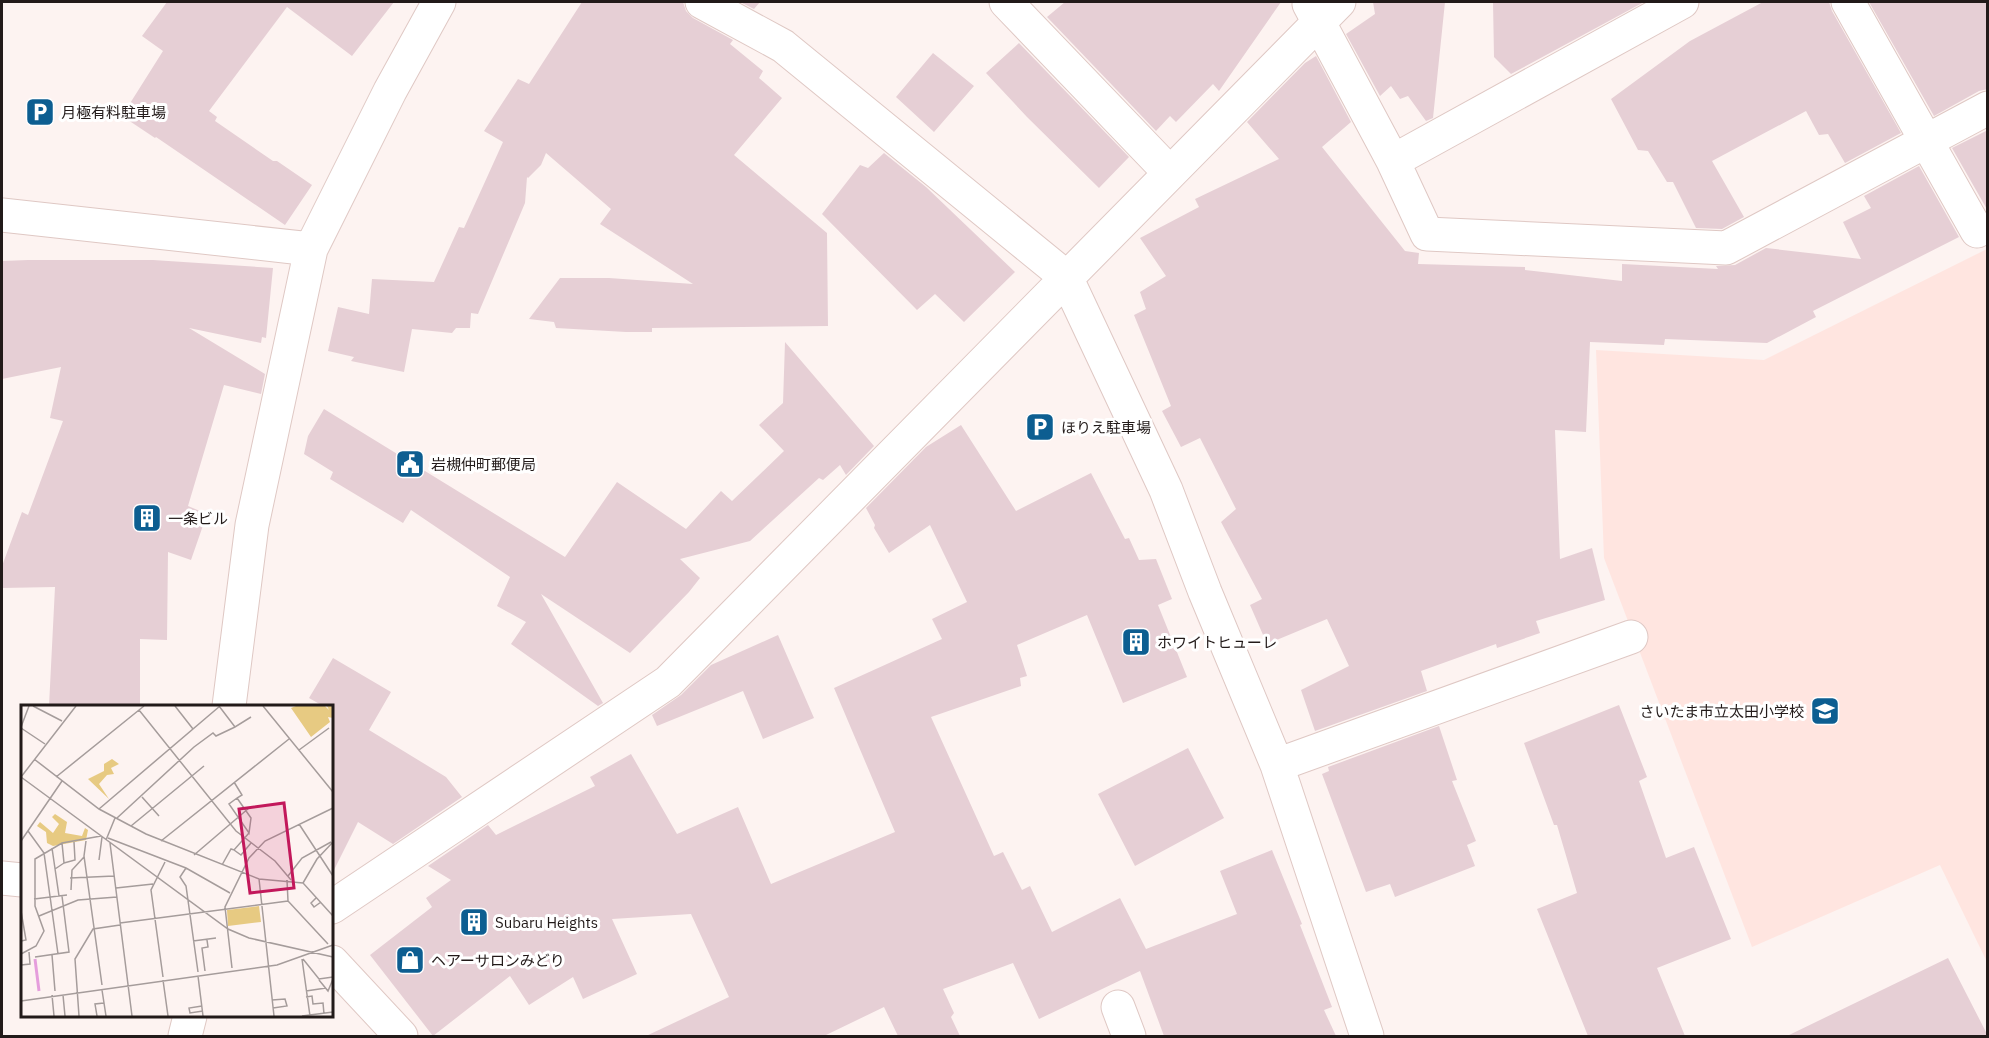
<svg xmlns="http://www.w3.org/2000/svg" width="1989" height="1038" font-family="'IBM Plex Sans','Noto Sans JP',sans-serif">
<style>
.built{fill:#ffe5e0}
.building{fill:#e6cfd5}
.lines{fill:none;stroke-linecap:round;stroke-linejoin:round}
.minor-casing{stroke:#dfc8c4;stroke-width:35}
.minor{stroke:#fff;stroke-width:33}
.labels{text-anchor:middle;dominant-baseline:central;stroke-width:6;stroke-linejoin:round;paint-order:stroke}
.poi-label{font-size:15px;fill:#221a19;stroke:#fff;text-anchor:start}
.inset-river{fill:none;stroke:#e59ddc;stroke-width:3}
.inset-road{fill:none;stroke:#a59c9b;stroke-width:1.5}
.view{fill:#c2185b;fill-opacity:0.15;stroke:#c2185b;stroke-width:3}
.inset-edge{fill:none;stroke:#221a19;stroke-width:3}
</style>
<rect width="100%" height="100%" fill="#fdf3f1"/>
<path class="built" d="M1987,249V962L1940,865L1752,947L1604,558L1596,350L1764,360Z"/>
<path class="building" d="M167,2H394L352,56L287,7L209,111L217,117L215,121L273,161H277L312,185L285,225L156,137L155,138L122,116L163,51L142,36Z
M582,2H683L686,11L693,18L733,40L730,44L763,71L759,78L782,98L734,155L827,233L828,326L652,328V332H626L556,328L554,322L529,319L560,278H609L693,284L600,224L611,209L546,153L541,165L528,178L527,177L525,203L478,314L471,313L470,328H456L452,333L412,329L404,372L351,361L354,357L328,351L338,307L369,314L372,279L434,282L459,227L464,228L503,142L484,131L518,79L529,84Z
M740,2H760L754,9Z
M1065,2H1281L1219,91L1213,84L1176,122L1170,116L1156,131L1047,17Z
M1373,2H1445L1433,118L1426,121L1408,96L1400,99L1391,86L1380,96L1346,34L1375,14Z
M1493,2H1644L1511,74L1494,57Z
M1763,2H1829L1832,11L1901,133L1845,163L1828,134L1819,135L1806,111L1712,161L1744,217L1722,229L1696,228L1673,182H1667L1648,151L1638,150L1611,99L1690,41Z
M1869,2H1988V89L1979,91L1934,116Z
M1019,43L1129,157L1099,188L1027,117L986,73Z
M933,53L974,86L934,132L896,97Z
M1316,56L1351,122L1322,147L1405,251L1419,253L1418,264L1525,267V270L1622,281V264L1718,269L1716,266L1735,265L1766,248L1861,259L1843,222L1871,208L1864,196L1919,166L1959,237L1813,311L1816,317L1767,343L1665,339L1664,345L1590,342L1586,432L1555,430L1560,559L1592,548L1605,600L1536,621L1540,633L1497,648L1496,644L1421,671L1427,691L1315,731L1301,690L1349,666L1327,619L1267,644L1250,605L1262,599L1221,522L1236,509L1200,438L1181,447L1162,411L1171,406L1134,315L1146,309L1140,292L1166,276L1140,238L1199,207L1195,199L1279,159L1247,122L1305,63Z
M1988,130V211L1952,148Z
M884,153L926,187L1015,272L964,322L935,294L917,310L822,214L860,165L868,168Z
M28,260H153L273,268L266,338L262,337L261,343L189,328L265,374L261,394L224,385L188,506L207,514L191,560L168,552L167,640L140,639V706H49L55,587L2,588V566L22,512L28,515L63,421L50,418L61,367L2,379V261Z
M785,342L874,446L846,475L840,465L823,480L819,478L750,541L680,559L700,578L689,592L630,653L541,594L603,703L598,706L511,644L526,622L497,606L510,577L411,510L403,523L330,479L333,472L304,454L308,436L324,409L565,557L617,482L686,529L721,491L732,501L784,451L759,425L783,403Z
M961,425L1016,511L1091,473L1125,539L1129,538L1139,560L1156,559L1172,599L1158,605L1187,677L1123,703L1087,615L1017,645L1027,676L1020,678L1021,686L931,717L994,856L1003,852L1022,890L1030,886L1052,932L1120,898L1146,949L1237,914L1220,871L1272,850L1302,924L1300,925L1332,1007L1324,1010L1336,1036H1164L1140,971L1039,1019L1013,963L943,989L954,1013L951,1017L960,1036H898L884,1007L824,1036H646L729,997L691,914L612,919L637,974L583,999L573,977L529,1005L510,976L433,1036L370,955L432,907L426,898L451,880L428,866L488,825L496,835L595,786L590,777L631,754L677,834L738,807L771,884L895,832L834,688L942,639L932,619L967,602L930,525L889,553L874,528L875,525L866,508L926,447Z
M778,635L814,718L763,739L743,691L657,726L652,715L681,695L711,665Z
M333,658L391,692L369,730L446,777L462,797L393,844L358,822L332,874V706H323L309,698Z
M1619,705L1647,777L1639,781L1666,858L1694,847L1731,939L1657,968L1685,1036H1588L1537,909L1577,893L1557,825H1554L1524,743Z
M1439,726L1457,780L1452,781L1476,841L1467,845L1475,866L1395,897L1390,884L1366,892L1322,774L1329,771L1328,767Z
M1188,748L1224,818L1135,866L1098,794Z
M1948,958L1988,1036H1787Z"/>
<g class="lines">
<g class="minor-casing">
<path id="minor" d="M702,2L783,46L1066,277L1166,490L1205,592L1277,765L1367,1036
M1006,2L1170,173
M1682,2L1393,161L1427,234L1726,248L1988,108
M1848,2L1977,231
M1309,4L1393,161
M2,215L311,249
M229,706L252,525L311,249L390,91L439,2
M1277,765L1631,637
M2,878L22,880
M332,907L668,682L1339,2
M332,962L401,1036
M1118,1007L1129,1036
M185,1036L190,1016"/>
</g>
<use href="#minor" class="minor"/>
</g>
<defs>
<g id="parking-square" transform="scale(1.5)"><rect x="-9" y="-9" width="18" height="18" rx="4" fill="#0d5e91" stroke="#fff"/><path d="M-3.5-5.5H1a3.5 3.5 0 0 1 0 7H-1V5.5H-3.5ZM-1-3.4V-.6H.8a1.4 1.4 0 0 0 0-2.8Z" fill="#fff"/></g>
<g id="civic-square" transform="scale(1.5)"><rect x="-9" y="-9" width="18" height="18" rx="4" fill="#0d5e91" stroke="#fff"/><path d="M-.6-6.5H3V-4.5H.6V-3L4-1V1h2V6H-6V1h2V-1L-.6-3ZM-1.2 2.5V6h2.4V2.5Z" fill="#fff"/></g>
<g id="building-square" transform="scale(1.5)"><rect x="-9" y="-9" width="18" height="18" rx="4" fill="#0d5e91" stroke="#fff"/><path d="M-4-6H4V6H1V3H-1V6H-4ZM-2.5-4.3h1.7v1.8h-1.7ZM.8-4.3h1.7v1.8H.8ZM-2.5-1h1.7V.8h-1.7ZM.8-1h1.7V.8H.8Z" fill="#fff"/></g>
<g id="school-square" transform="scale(1.5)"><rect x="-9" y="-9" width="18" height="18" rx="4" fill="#0d5e91" stroke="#fff"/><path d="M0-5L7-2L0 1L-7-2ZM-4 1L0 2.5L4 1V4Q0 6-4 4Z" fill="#fff"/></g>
<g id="shop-square" transform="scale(1.5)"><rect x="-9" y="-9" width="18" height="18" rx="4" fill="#0d5e91" stroke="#fff"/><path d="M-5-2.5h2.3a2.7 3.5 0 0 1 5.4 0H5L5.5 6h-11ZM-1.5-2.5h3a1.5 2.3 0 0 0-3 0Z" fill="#fff"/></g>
</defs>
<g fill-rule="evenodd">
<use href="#parking-square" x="40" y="112"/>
<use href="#parking-square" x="1040" y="427"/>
<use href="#civic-square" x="410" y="464"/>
<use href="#building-square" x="147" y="518"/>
<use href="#building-square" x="1136" y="642"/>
<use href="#school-square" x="1825" y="711"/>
<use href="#building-square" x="474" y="922"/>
<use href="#shop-square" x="410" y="960"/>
</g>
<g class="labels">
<g class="poi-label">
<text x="61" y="112">月極有料駐車場</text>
<text x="1061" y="427">ほりえ駐車場</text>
<text x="431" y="464">岩槻仲町郵便局</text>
<text x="168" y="518">一条ビル</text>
<text x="1157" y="642">ホワイトヒューレ</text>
<text x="1804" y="711" text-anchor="end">さいたま市立太田小学校</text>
<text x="495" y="922">Subaru Heights</text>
<text x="431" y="960">ヘアーサロンみどり</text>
</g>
</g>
<g transform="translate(21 705)">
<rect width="312" height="312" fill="#fdf3f1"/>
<path d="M275,1H304L308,5L306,1H312V13L307,12L309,17L290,32L270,3ZM91,54L98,59L90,63L93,69L86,70L78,79L88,94L67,74L83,66V59ZM34,109L46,117L44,128L61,131L64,123L67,125L65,135L32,141L26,138L25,127L16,121L19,117L32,128L38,119L31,112ZM238,201L240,217L207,221L206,205Z" fill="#e7ca82"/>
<path class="inset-river" d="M14,254L18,286"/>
<path class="inset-road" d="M12,1L41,16M154,1L172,24M198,1L214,22L230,12M242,1L312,87M118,5L215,126L254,156L270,175M0,22L8,1M0,23L24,39M278,45L308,23M13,54L78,104L125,129L238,174L282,178M0,72L207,224L228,233L312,252M0,72L55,1M35,72L123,1M213,77L221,90L216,93L208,99L228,128L230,113L216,93M121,92L138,111M78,104L199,1M96,113L173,42L192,28L195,31L214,22M278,119L312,171M110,121L183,61M7,126L23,148L37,249M87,133L165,163L209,188M85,135L94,113M0,136L41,76M65,136L63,151L81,280M140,136L268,34M312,137L296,154L282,178L312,211M89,138L111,311M31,143L38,191M213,145L220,150L230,138M173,150L228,103M78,155L81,132M43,158L54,155L53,137M201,160L210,144L213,145L228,128M165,163L159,172L165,181L177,267M34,164L43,158L41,138M267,171L281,153L310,137M49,173L93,171M238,174L253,311M266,175L267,196L307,239M95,183L132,179M50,185L51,165L63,152M295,193L290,198L293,202L300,197M13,194L46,190M0,206L5,235L0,236M18,211L57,195L96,192M99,218L267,196M172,236L195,233M0,249L15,241L23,226L14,201V154L41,138L80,131M31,250L34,286M14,252L48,247L41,191M281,254L289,311M282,254L298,274L312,272M0,260L9,259L8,247M211,263L204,202L228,153L244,136L312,103M184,266L181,243L187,242L186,235M177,271L182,311M142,272L130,185L144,157M142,275L147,311M298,275L307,286L312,274M81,285L85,311M285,286L305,283M31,290L33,311M42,290L44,311M285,292L291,291L292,299L302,298L303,309M251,295L264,294L266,301L252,303M0,296L256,260L312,240M181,301L168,303L169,308L182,306M58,311L54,254L72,224L99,220M76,311L74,299L83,298M281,311L312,307"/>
<path class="view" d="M263,98L273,183L229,188L218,104Z"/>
<rect width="312" height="312" class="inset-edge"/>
</g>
<rect width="1989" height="1038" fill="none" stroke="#221a19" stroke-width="6"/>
</svg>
